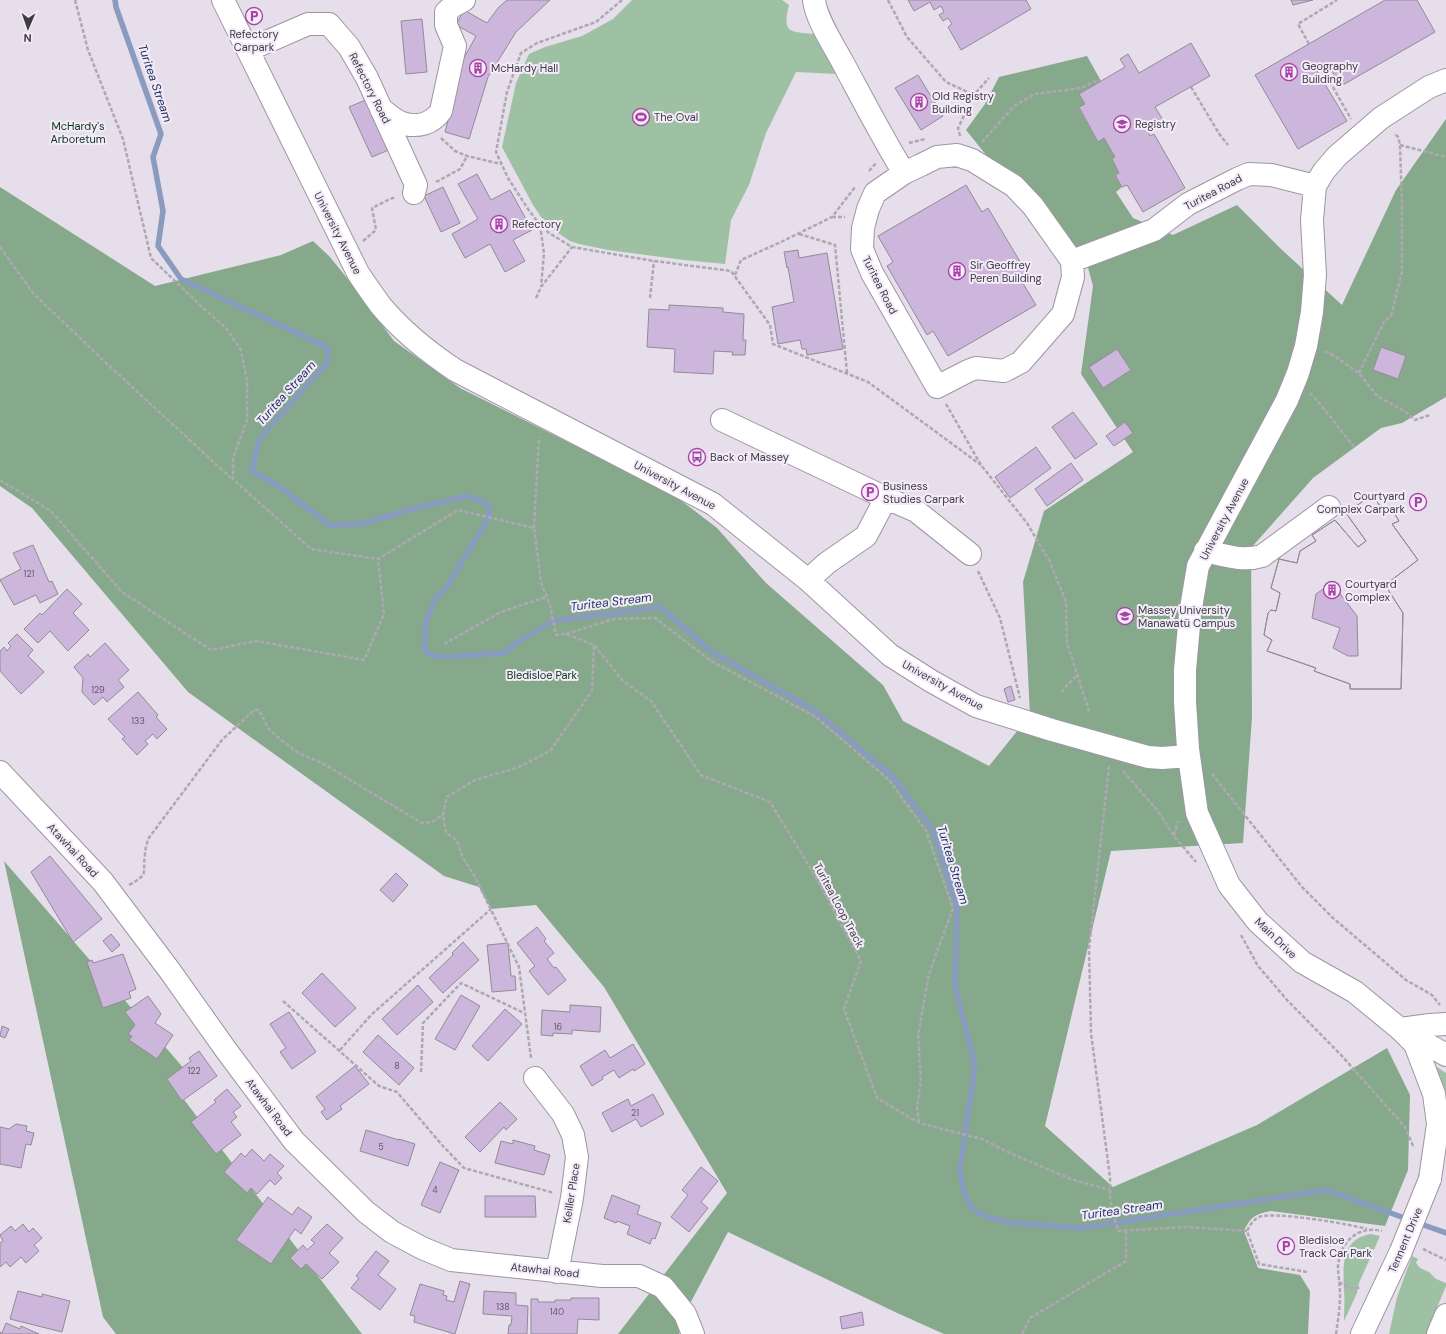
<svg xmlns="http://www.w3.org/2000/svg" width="1446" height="1334" font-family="'DM Sans',sans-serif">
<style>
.green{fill:#9ec1a3}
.forest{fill:#86a98c}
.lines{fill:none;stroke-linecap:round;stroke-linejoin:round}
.stream{stroke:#899bbf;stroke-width:5.5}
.building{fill:#ccb6db;stroke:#928b97;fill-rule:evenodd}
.minor-casing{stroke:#9d96a2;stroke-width:24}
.major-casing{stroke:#9d96a2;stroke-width:24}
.path{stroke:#aea8b2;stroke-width:2.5;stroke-dasharray:4 2;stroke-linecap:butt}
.minor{stroke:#fff;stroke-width:22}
.major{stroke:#fff;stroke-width:22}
.major-bridge-casing{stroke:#9d96a2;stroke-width:24;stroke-linecap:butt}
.major-bridge{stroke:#fff;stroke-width:22}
.labels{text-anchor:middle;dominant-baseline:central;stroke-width:4;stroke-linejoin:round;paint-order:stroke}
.number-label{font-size:9px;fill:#625a68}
.poi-label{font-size:11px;fill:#3e3b41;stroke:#f3ebf9;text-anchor:start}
.street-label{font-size:11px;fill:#3e3b41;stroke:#f3ebf9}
.park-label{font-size:11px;fill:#083215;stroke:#f3ebf9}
.water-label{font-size:12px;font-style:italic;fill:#182e5b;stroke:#f3ebf9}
</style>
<rect width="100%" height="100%" fill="#e6deeb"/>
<path class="green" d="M632,0H782L789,5C782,33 789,32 815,34L837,74L796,72L766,133L749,185L731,220L725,264L684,260L608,250L579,244L570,241L547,226L533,205L502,147L516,83L529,54L545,47L582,36L613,19Z
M1431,1063L1446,1073V1093L1443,1084Z
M1371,1234L1380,1236L1359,1283L1357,1293L1344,1321C1344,1311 1345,1300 1344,1290C1343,1266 1341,1239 1371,1234Z
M1412,1256L1418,1259L1416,1263L1420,1268L1429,1272L1436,1279L1446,1283V1286L1426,1334H1389L1397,1297Z"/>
<path class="forest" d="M1087,56L1101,81L1079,94L1085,104L1079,108L1098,142L1104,138L1115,157L1112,159L1119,173L1115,175L1122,187L1116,192L1133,218L1173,235L1237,205L1281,249L1342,305L1396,190L1446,119V397L1402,423L1381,428L1313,478L1251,548L1252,717L1243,843L1111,851L1045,1126L1113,1187L1257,1125L1387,1048L1410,1095L1408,1170L1385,1226L1271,1211C1256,1214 1251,1216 1244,1231L1258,1268L1300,1275L1310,1291L1308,1334H944L895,1312L728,1232L685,1313L679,1334H618L727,1193L604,987L536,905L491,909L479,887L444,876L188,692L32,508L0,486V187L155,286L281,255L313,241L329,256L347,278L394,341L460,388L674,495L717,528L766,583L883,685L903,721L989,766L1030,715L1027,654L1023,582L1044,511L1133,452L1081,374L1093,286L1083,249L1077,250L1010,172L987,156L966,130L985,104L999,77Z
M4,861L193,1079L179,1093L362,1334H116L103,1317Z"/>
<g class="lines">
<path class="stream" d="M115,0L116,7L161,134L153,157L163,211L158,246L181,279L327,347L328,362L260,438L251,471L274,483L330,525L361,524L416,508L468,496L489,505V517L448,585L434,601L425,626V651L433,656L445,657L504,653L519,641L553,621L660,607L712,652L812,709L892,776L933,830L957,906L955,985L975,1066L960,1169L963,1190L972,1209L987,1217L1011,1223L1081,1228L1327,1190L1410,1220
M1418,1223L1446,1233"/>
</g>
<path class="building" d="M507,0H550L516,32L488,77L469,139L445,132L464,58L476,36L456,25L464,10L487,23L498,8Z
M908,0H1026L1031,9L961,50L948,27L952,24L948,18L943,21L939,15L944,12L941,6L934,10L930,2L914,11Z
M1291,0H1313L1293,5Z
M1385,0H1417L1435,32L1341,86L1327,63L1316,69L1347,121L1298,149L1255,75Z
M422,19L427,72L406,74L401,21Z
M1191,43L1210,76L1155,107L1163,120L1147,129L1150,136L1154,134L1185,188L1143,212L1127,185L1122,187L1115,175L1119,173L1112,159L1115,157L1104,138L1098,142L1079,107L1085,104L1079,94L1125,67L1120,59L1128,54L1139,73Z
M918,75L943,116L921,130L895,88Z
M368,99L391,149L372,157L349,107Z
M477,174L491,200L510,190L532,230L513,240L525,261L505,272L490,244L465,258L452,234L478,219L458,184Z
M966,185L982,212L988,208L1028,275L1021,280L1036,305L948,356L933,331L927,335L887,266L893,262L878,236Z
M443,187L460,223L441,232L424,196Z
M798,250L799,258L827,253L843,349L807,355L806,349H802L800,340L778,344L772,307L794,302L788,267L787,268L784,252Z
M669,305L723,308V312L744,314L743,340H746L745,355H732L733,352L714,351L713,374L674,372L675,349L647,347L649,309L669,310Z
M1381,347L1406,356L1398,379L1373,370Z
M1117,349L1131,370L1103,388L1089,367Z
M1073,412L1097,444L1075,459L1052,427Z
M1125,422L1133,433L1114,446L1106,436Z
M1036,447L1051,468L1010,498L995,477Z
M1071,463L1083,480L1047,506L1035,489Z
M1372,495L1383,510L1390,506L1399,521L1392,524L1418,560L1385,585L1403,613L1401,689H1350V684L1314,671L1316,668L1267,651L1272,640L1264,635L1268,613L1271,610L1276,611L1280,593L1271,588L1279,559L1297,563L1300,551L1316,541L1312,535L1335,520L1358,547L1366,541L1346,513ZM1332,583L1357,616L1358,656H1348L1333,648L1340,628L1312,618L1316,594Z
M1372,495L1383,510L1390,506L1399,521L1392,524L1418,560L1385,585L1403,613L1401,689H1350V684L1314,671L1316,668L1267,651L1272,640L1264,635L1268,613L1271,610L1276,611L1280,593L1271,588L1279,559L1297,563L1300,551L1316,541L1312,535L1335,520L1358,547L1366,541L1346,513Z
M33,545L49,582L52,581L58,594L40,603L36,595L14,605L0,580L21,569L13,553Z
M67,589L82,604L73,613L89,630L68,651L50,631L38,643L24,629L40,613L42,615Z
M17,634L33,650L28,656L44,672L21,694L0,671V651L4,647L7,651L11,646L8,643Z
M105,643L129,670L118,680L124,687L107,702L103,697L94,705L82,692L83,678L74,667L88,654L90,657Z
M1011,686L1015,700L1008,702L1004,689Z
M138,692L158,715L156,717L167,729L157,739L153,734L145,741L148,744L137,755L122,739L125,737L108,719Z
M50,856L102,919L73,942L31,872Z
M396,873L408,885L393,902L380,890Z
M537,927L546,939L544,941L554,953L547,959L554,968L556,967L566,980L548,995L529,971L535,966L517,943Z
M111,934L120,945L112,952L103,941Z
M463,942L479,960L443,993L429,978L453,955L452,953Z
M508,943L511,976H515L516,990L492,992L487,945Z
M123,954L136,989L129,992L131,998L103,1008L87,962L92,960L93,963Z
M322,973L356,1008L335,1027L302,993Z
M418,985L433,1002L397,1035L382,1019Z
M461,995L480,1006L455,1050L435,1039Z
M148,996L161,1014L155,1023L173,1035L157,1059L129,1040L132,1036L128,1034L135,1025L125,1012Z
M570,1005L601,1007L600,1032L572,1030V1034L553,1033V1036L541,1035L542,1010L570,1012Z
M505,1009L522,1024L488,1061L472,1046Z
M289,1012L316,1052L292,1069L280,1052L286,1048L270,1024Z
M2,1026L9,1029L5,1038L0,1036Z
M378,1035L414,1068L399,1085L363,1052Z
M633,1044L645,1064L634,1071L633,1069L619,1078L614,1070L602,1077L603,1079L592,1086L580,1066L605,1050L610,1058Z
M199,1051L217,1076L182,1101L167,1079L191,1061L189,1058Z
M355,1066L369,1084L340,1106L342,1109L327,1120L321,1112L325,1109L316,1097Z
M227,1089L241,1106L233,1112L237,1117L231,1122L241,1135L216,1154L191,1122L216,1102L214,1100Z
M653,1094L664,1114L641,1127L636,1119L612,1132L602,1113L628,1099L631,1106Z
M500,1102L517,1119L506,1130L504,1127L480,1152L465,1137Z
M16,1124L27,1126L26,1131L34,1133L31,1145L26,1144L21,1168L0,1164V1127L9,1129Z
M366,1130L399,1140V1139L415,1144L408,1166L360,1151Z
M513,1140L535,1146L534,1150L550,1155L544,1175L495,1163L501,1141L513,1144Z
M252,1149L264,1161L270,1154L284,1166L277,1173L282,1178L275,1185L270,1180L257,1194L251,1188L247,1193L224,1172L241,1153L245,1157Z
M440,1162L459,1170L440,1213L421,1205Z
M701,1167L718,1181L701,1202L708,1208L689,1232L671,1217L688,1195L682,1190Z
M612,1195L640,1206L637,1214L661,1223L655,1239L652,1238L650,1244L627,1234L630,1226L617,1221L616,1223L604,1218Z
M485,1196H535L536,1217H485Z
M268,1197L292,1215L298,1207L312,1217L301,1234L295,1229L271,1264L236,1240Z
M23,1224L29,1232L33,1228L42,1238L34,1245L39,1251L26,1263L21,1257L10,1267L6,1262L0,1267V1243L3,1241L0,1235L11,1226L15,1231Z
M327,1224L343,1238L329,1253L339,1262L322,1279L306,1264L301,1269L290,1258L303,1245L307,1250L315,1243L311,1240Z
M376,1251L389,1261L378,1275L396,1289L380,1310L351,1288L359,1278L356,1276Z
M460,1281L470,1284L455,1334L414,1322L415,1316L410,1315L420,1284L444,1291L443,1295L447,1296L446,1300L454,1302Z
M18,1291L42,1297V1294L70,1301L62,1332L10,1319Z
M484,1291L516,1293V1305L528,1306L527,1334H508L509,1325H511L512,1316L483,1314Z
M571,1298H599V1320L578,1319L577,1334H531V1299H538V1302H555V1300H571Z
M862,1312L864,1325L842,1329L840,1317Z
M6,1323L20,1329L21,1326L39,1334H0V1332L2,1333Z"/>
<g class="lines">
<g class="minor-casing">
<path id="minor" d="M223,0L358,273C365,284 373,295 381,306C402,331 428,352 455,370L713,504L808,580L890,655L931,681L976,706L1052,730L1148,757L1162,758L1189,756
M814,0C816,19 834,46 843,63C863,100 882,137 904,173
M248,50L308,24H329L349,47L367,78L416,185L414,193
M1446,80L1429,87L1381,118L1337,156L1324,171L1315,186L1312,220L1315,275L1312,312L1306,346L1298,373L1287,400L1198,566L1190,614L1185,670V702L1188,749L1197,813L1229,885L1258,922L1302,962L1355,992L1400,1029L1446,1055
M381,109C387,113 395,121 402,123C417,128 432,124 441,111L455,46L446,25V12L453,6L464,0
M957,155L972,160L1014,186L1033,206L1072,261L1073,277L1063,314L1021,362L1004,371L976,368L968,371L937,387L872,273L862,249L863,228L868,209L875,193L904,173L921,165L937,157Z
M1072,261L1154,230L1188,204L1237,179L1249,174L1271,175L1315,186
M722,420L886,498
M1205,551C1224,555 1243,562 1262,556L1329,507
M808,580L827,563L866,536L886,498L916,511L970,554
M0,772L103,882L170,971L226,1050L294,1141L366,1212L392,1232L422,1248L451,1260L602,1276H639L663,1287L685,1314L693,1334
M535,1078L563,1114L573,1135L577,1157L572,1198L557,1272"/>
</g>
<g class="major-casing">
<path id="major" d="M1400,1029L1415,1044L1434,1094L1438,1124L1430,1179
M1400,1029L1430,1025L1446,1024
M1362,1334L1401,1251
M1438,1334L1446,1315"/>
</g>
<path class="path" d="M75,0L88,50L123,139L151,258L201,306L226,328L241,350L247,381V420L233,458V479L311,549L378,559L458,510L534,528L541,582L550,605L556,635L566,634L594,645L623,681L651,701L701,775L770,802L814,874L861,961L844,1009L877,1098L919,1123L982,1139L1012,1154L1071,1179L1110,1190
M622,0L596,22L537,43L521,53L507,92L496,152L508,178L528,209L540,225L549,233L572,247L654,261L731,271L770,325L773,344L868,382L981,465
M888,0L907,37L946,82L974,95
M1309,44L1298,24L1337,0
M1321,66L1351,119
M1191,87L1220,135L1228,145
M960,136L958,128L974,95L989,78
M441,138L455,151L467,156L501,164
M982,142L1014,106L1035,94L1081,88L1100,79
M909,143L925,139
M1400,145L1446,157
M869,171L876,163
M436,182L460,169L467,156
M832,217H845
M540,225L544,253L541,287
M799,234L835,245L847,373
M363,241L376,230L372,208L390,199L396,197
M0,247L33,293L105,362L232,479
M735,275L741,260L781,242L832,217L855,187
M536,298L541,287L572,247
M650,298L654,261
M1325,351L1330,353L1359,373L1377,396L1406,412L1415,420L1430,415
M1359,373L1384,322L1391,316L1402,272V207L1400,145L1398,137L1394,133
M1310,393L1322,406L1354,447
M946,404L981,465L1027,523L1050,562L1066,602L1067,643L1089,711
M0,480L51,511L122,592L211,650L256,641L364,660L384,614L378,559
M534,528L539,437
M978,571L1000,618L1020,698
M566,634L614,619L655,618L711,661L816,717L889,780L926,831L953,908L929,974L918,1036L921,1079L917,1108L919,1123
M444,644L501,612L546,597
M1061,692L1078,674
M1109,766L1089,949L1091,1033L1110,1177V1200L1118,1231L1186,1227L1247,1231
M1123,771L1158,811L1174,836L1196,862
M1212,774L1302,887L1333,918L1406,980L1432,995L1440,1005
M1174,835L1178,821
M129,885C150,873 142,875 145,854C145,849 147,844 148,839L222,740L254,710H259L268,728L281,740L300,754L322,763L422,823L432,822L443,815
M1241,935L1258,966L1287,1000L1342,1056L1405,1127L1414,1148
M283,1001L379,1086L397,1092L442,1145L464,1168L554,1193
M340,1050L371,1015L491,909
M531,1058L519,967L475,877L463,858L457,841L446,832L443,815L447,797L475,780L517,768L550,751L592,691L594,645
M421,1072L423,1023L461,983L524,1013
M1423,1249L1446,1260
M1307,1272L1259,1264L1247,1231C1250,1225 1253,1220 1259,1217C1273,1211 1350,1224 1367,1229
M1339,1282C1346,1287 1352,1290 1361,1287
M1022,1334L1030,1318L1126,1261V1231
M1336,1334C1338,1321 1340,1307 1340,1294C1340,1284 1338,1275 1338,1266C1340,1242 1358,1225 1382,1231"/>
<use href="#minor" class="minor"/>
<use href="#major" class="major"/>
<g class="major-bridge-casing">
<path id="major-bridge" d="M1401,1251L1430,1179"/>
</g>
<use href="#major-bridge" class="major-bridge"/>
</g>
<defs>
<g id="parking-ring" transform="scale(0.9)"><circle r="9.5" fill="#f3ebf9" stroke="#aa42a5" stroke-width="1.5"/><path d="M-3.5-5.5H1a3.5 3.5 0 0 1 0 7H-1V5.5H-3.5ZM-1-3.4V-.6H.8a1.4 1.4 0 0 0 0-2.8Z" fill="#aa42a5"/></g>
<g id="building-ring" transform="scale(0.9)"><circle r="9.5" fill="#f3ebf9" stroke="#aa42a5" stroke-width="1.5"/><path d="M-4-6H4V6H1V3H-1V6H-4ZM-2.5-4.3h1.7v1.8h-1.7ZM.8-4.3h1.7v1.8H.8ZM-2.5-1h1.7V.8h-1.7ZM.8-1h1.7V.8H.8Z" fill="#aa42a5"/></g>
<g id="stadium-ring" transform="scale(0.9)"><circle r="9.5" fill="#f3ebf9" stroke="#aa42a5" stroke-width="1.5"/><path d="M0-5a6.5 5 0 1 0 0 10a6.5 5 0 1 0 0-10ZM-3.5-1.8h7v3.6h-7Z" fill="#aa42a5"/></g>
<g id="university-ring" transform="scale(0.9)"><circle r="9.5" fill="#f3ebf9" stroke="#aa42a5" stroke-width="1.5"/><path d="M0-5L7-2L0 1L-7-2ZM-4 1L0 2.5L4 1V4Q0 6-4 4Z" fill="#aa42a5"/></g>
<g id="bus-ring" transform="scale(0.9)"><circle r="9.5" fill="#f3ebf9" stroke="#aa42a5" stroke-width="1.5"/><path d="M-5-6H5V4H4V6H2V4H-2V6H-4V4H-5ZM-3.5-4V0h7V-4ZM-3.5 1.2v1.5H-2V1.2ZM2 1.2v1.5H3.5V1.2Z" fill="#aa42a5"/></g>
</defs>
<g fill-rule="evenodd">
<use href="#parking-ring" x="254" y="16"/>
<use href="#building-ring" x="478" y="68"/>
<use href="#building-ring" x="1289" y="72"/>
<use href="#building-ring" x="919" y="102"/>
<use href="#stadium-ring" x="641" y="117"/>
<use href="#university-ring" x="1122" y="124"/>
<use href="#building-ring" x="499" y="224"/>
<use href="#building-ring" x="957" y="271"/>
<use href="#bus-ring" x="697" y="457"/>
<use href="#parking-ring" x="870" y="492"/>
<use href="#parking-ring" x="1418" y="502"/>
<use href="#building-ring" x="1332" y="590"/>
<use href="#university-ring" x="1125" y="616"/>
<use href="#parking-ring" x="1286" y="1246"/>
</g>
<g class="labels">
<g class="number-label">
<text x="29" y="574">121</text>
<text x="98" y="690">129</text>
<text x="138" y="721">133</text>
<text x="558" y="1027">16</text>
<text x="397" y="1066">8</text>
<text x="194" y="1071">122</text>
<text x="635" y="1113">21</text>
<text x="381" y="1147">5</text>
<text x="435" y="1190">4</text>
<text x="503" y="1307">138</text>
<text x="557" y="1312">140</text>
</g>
<g class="poi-label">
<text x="254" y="34" text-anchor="middle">Refectory<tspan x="254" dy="13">Carpark</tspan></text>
<text x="1302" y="66">Geography<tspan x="1302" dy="13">Building</tspan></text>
<text x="491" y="68">McHardy Hall</text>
<text x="932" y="96">Old Registry<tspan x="932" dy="13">Building</tspan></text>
<text x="654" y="117">The Oval</text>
<text x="1135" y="124">Registry</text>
<text x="512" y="224">Refectory</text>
<text x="970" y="265">Sir Geoffrey<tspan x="970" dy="13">Peren Building</tspan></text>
<text x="710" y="457">Back of Massey</text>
<text x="883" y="486">Business<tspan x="883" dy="13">Studies Carpark</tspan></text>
<text x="1405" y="496" text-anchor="end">Courtyard<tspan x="1405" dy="13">Complex Carpark</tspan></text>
<text x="1345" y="584">Courtyard<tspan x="1345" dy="13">Complex</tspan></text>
<text x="1138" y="610">Massey University<tspan x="1138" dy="13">Manawatū Campus</tspan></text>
<text x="1299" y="1240">Bledisloe<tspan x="1299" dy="13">Track Car Park</tspan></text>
</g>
<g class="street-label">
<text transform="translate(370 88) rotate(63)">Refectory Road</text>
<text transform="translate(1213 192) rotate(-28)">Turitea Road</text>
<text transform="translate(338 233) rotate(63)">University Avenue</text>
<text transform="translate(880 285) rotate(63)">Turitea Road</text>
<text transform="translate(675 485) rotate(28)">University Avenue</text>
<text transform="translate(1224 519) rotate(-62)">University Avenue</text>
<text transform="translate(943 685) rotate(29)">University Avenue</text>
<text transform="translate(73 850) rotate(47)">Atawhai Road</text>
<text transform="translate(839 905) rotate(62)">Turitea Loop Track</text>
<text transform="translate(1276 938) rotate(44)">Main Drive</text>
<text transform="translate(269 1107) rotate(53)">Atawhai Road</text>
<text transform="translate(571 1193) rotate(-81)">Keiller Place</text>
<text transform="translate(1405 1240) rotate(-67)">Tennent Drive</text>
<text transform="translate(545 1270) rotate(6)">Atawhai Road</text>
</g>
<g class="park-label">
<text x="78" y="126">McHardy's<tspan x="78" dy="13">Arboretum</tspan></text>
<text x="542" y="675">Bledisloe Park</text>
</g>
<g class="water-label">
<text transform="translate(155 83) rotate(71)">Turitea Stream</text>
<text transform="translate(286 393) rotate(-48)">Turitea Stream</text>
<text transform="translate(611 602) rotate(-7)">Turitea Stream</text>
<text transform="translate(953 865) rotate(73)">Turitea Stream</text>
<text transform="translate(1122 1210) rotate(-8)">Turitea Stream</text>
</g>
</g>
<g transform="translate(28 28) rotate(182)" stroke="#f3ebf9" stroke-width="3" paint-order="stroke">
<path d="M0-3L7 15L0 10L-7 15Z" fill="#3e3b41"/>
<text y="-6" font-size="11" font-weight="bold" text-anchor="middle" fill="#3e3b41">N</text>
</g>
</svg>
